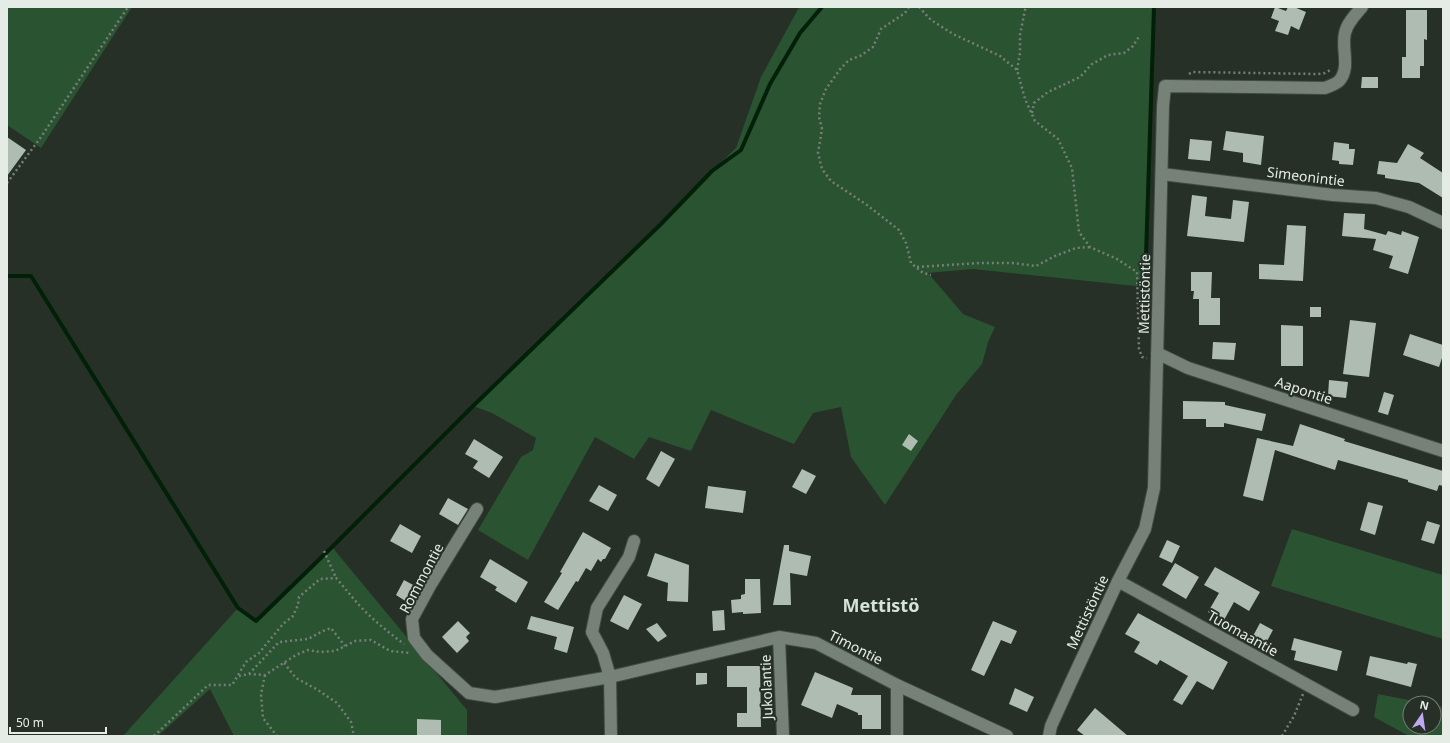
<svg xmlns="http://www.w3.org/2000/svg" width="1450" height="743" font-family="'Noto Sans',sans-serif">
<style>
.green{fill:#2a5332}
.lines{fill:none;stroke-linecap:round;stroke-linejoin:round}
.stream{stroke:#002108;stroke-width:4}
.building{fill:#afbcb1}
.minor-casing{stroke:#424b43;stroke-width:14}
.path{stroke:#767f77;stroke-width:2.5;stroke-dasharray:2 3;stroke-linecap:butt}
.minor{stroke:#768277;stroke-width:12}
.labels{text-anchor:middle;dominant-baseline:central;stroke-width:4;stroke-linejoin:round;paint-order:stroke}
.street-label{font-size:14px;fill:#e5ece6;stroke:#263027}
.district-label{font-size:18px;font-weight:bold;fill:#d6e3d7;stroke:#263027}
</style>
<rect width="100%" height="100%" fill="#263027"/>
<path class="green" d="M7,7H132L41,148L7,125Z
M801,7H1154L1145,287L973,269L928,273L963,314L995,327L988,342L982,364L956,395L885,505L851,457L841,407L813,413L794,444L711,410L691,451L649,437L634,459L595,437L528,560L478,530L521,457L533,450L536,438L492,413L473,406L661,224L712,171L736,148L761,77L798,9Z
M1292,529L1443,575V639L1271,586Z
M332,547L467,710V736H234L210,689L158,736H123L238,608L256,621Z
M1378,694L1424,703H1410V727H1434V705L1443,707V736H1409L1374,717Z"/>
<g class="lines">
<path class="stream" d="M7,276H31L238,608L256,621L332,547L473,406L661,224L712,171L741,150L770,84L800,33L822,7
M1145,287L1154,7"/>
</g>
<path class="building" d="M1275,7L1286,11L1288,7H1294L1306,12L1299,30L1291,26L1288,35L1275,31L1279,21L1271,18Z
M1406,10H1427V40L1424,39V66H1420V78H1402V57H1406Z
M1362,77H1378V88H1361Z
M1226,131L1264,136L1261,165L1243,162V153L1223,150Z
M7,137L26,150L7,176Z
M1190,139L1212,141L1210,161L1188,159Z
M1334,142L1349,144V149H1355L1353,165L1339,164V161L1332,160Z
M1408,144L1424,153L1420,158L1443,173V198L1419,183L1385,178V175L1377,174L1379,161L1397,163Z
M1192,195L1207,197L1205,216L1231,219L1233,200L1249,202L1244,242L1187,236Z
M1344,213L1365,214L1364,229L1386,235L1388,231L1401,235L1402,231L1419,237L1408,274L1389,268L1393,256L1373,250L1376,239L1342,236Z
M1287,225L1306,226L1303,281L1259,279V264L1284,265Z
M1191,272H1212L1211,298H1220V325H1199V299H1193L1194,291H1191Z
M1310,307H1321V317H1310Z
M1350,320L1376,323L1369,377L1343,374Z
M1281,325L1303,326V366H1281Z
M1410,334L1443,345V355L1439,367L1403,355Z
M1213,342L1236,343L1234,360L1212,359Z
M1329,380L1348,382L1346,398L1328,396Z
M1384,392L1394,395L1388,415L1378,412Z
M1183,401L1225,402V405L1266,414L1262,431L1224,423V427H1206V419H1183Z
M1300,424L1345,439L1344,441L1443,471V486L1439,485L1437,491L1408,482V480L1338,460L1335,470L1275,450L1263,501L1243,496L1257,438L1293,446Z
M909,434L918,441L911,451L902,445Z
M474,439L503,457L489,478L473,468L478,461L465,454Z
M661,451L675,459L659,487L646,479Z
M802,469L816,476L806,494L792,487Z
M599,485L617,495L608,511L589,501Z
M708,486L746,491L743,513L705,508Z
M448,498L468,509L458,525L439,514Z
M1368,502L1383,506L1375,535L1360,530Z
M1427,521L1440,525L1434,544L1421,540Z
M400,524L421,536L412,553L390,541Z
M583,532L611,548L605,559H603L601,562L598,559L591,571L586,568L578,582L576,581L558,610L544,602L562,573L560,572Z
M1167,540L1180,546L1172,563L1159,557Z
M784,545H789V551L811,556L807,576L790,573L791,605H773Z
M655,553L689,565L688,602L667,601L668,583L647,576Z
M490,559L528,582L516,603L495,590L497,587L480,577Z
M1175,563L1199,577L1186,599L1162,585Z
M1215,567L1260,592L1249,611L1234,602L1224,620L1208,612L1219,593L1204,585Z
M745,579H760L761,613L743,614V612L732,613L731,600L741,599V595L745,594Z
M404,580L415,586L407,602L396,595Z
M624,595L642,604L628,630L610,621Z
M724,610L725,630L713,631L712,611Z
M1138,613L1228,662L1213,690L1197,681L1182,705L1173,700L1188,676L1160,660L1157,665L1134,652L1140,642L1125,634Z
M531,616L574,627L567,653L554,649L557,637L527,629Z
M458,621L470,633L466,637L469,641L457,653L442,637Z
M993,621L1017,631L1011,644L1001,640L984,676L971,670Z
M657,623L667,636L658,642L646,629Z
M1260,623L1273,630L1266,643L1253,636Z
M1294,638L1342,651L1337,671L1294,660L1296,651L1291,650Z
M1370,656L1407,664L1408,662L1417,664L1411,687L1366,675Z
M727,666H760L761,727H737V713H747V687H727Z
M815,672L853,688L851,695H881V729H862V715H858V713L837,704L832,718L801,705Z
M696,673H707V684L696,685Z
M1015,688L1034,697L1027,712L1009,704Z
M1095,708L1128,736H1085L1077,730Z
M417,719L441,720V736H417Z"/>
<g class="lines">
<g class="minor-casing">
<path id="minor" d="M1162,174L1333,195L1376,198L1409,207L1443,223
M1157,353L1188,368L1443,451
M477,509L431,584L412,619L414,638L427,655L469,693L495,697L610,677L779,637L816,643L897,685L1007,736
M1118,581L1353,710
M779,637L783,736
M897,685V736
M611,736L610,677L603,653L592,632L597,608L629,557L634,541
M1049,736L1051,726L1071,682L1118,581L1145,529L1154,488L1163,106L1165,86L1325,88C1330,86 1336,84 1339,81C1351,68 1341,48 1345,33C1347,23 1356,14 1362,7"/>
</g>
<path class="path" d="M909,7L905,13L881,29L873,47L860,56L849,60L841,68L826,89L820,104L819,117L822,129L818,153L822,169L831,181L867,205L899,230L906,243L911,263L923,273L931,275
M919,7L931,20L953,34L1000,56L1017,70L1025,99L1035,121L1058,139L1072,168L1079,232L1090,247L1117,259L1137,272L1139,349L1142,357L1147,358
M1017,70L1020,53V35L1025,10L1027,7
M1189,74L1192,72L1318,74L1325,73L1332,69
M1032,113L1034,103L1048,92L1080,77L1092,64L1108,55L1124,53L1133,46L1140,35
M7,183L41,137L128,7
M917,267L979,263H1012L1036,266L1055,256L1076,248L1090,247
M324,551L336,578
M284,663L296,678L318,690L337,703L351,722L354,736
M249,674L279,642L308,639L323,631L331,628L345,646
M265,675L261,694L263,718L277,736
M239,676L249,674L265,675L296,655L308,650L320,652L335,651L355,641L371,640L390,651L410,653
M154,736L208,685H232L246,662L259,653L283,624L293,616L298,605L299,597L320,579L336,578C344,587 351,596 359,605C372,619 388,632 404,644
M1282,736L1294,716L1303,694"/>
<use href="#minor" class="minor"/>
</g>
<g class="labels">
<g class="street-label">
<text transform="translate(1306 176) rotate(7)">Simeonintie</text>
<text transform="translate(1144 294) rotate(-89)">Mettistöntie</text>
<text transform="translate(1304 390) rotate(18)">Aapontie</text>
<text transform="translate(421 578) rotate(-62)">Rommontie</text>
<text transform="translate(1087 612) rotate(-65)">Mettistöntie</text>
<text transform="translate(1243 633) rotate(29)">Tuomaantie</text>
<text transform="translate(856 647) rotate(27)">Timontie</text>
<text transform="translate(766 687) rotate(-92)">Jukolantie</text>
</g>
<g class="district-label">
<text x="881" y="605">Mettistö</text>
</g>
</g>
<rect width="1450" height="743" fill="none" stroke="#e5ece6" stroke-width="16"/>
<g transform="translate(1422 715) rotate(13)"><circle r="19" fill="#263027" stroke="#727b73"/>
<path d="M0-3L7 15L0 10L-7 15Z" fill="#c0a8f3"/>
<text y="-6" font-size="11" font-weight="bold" text-anchor="middle" fill="#e5ece6">N</text>
</g>
<path d="M10 727v6h96v-6" fill="none" stroke="#e5ece6" stroke-width="2"/>
<text x="16" y="727" font-size="12" fill="#e5ece6" stroke="#263027" stroke-width="3" paint-order="stroke">50 m</text>
</svg>
